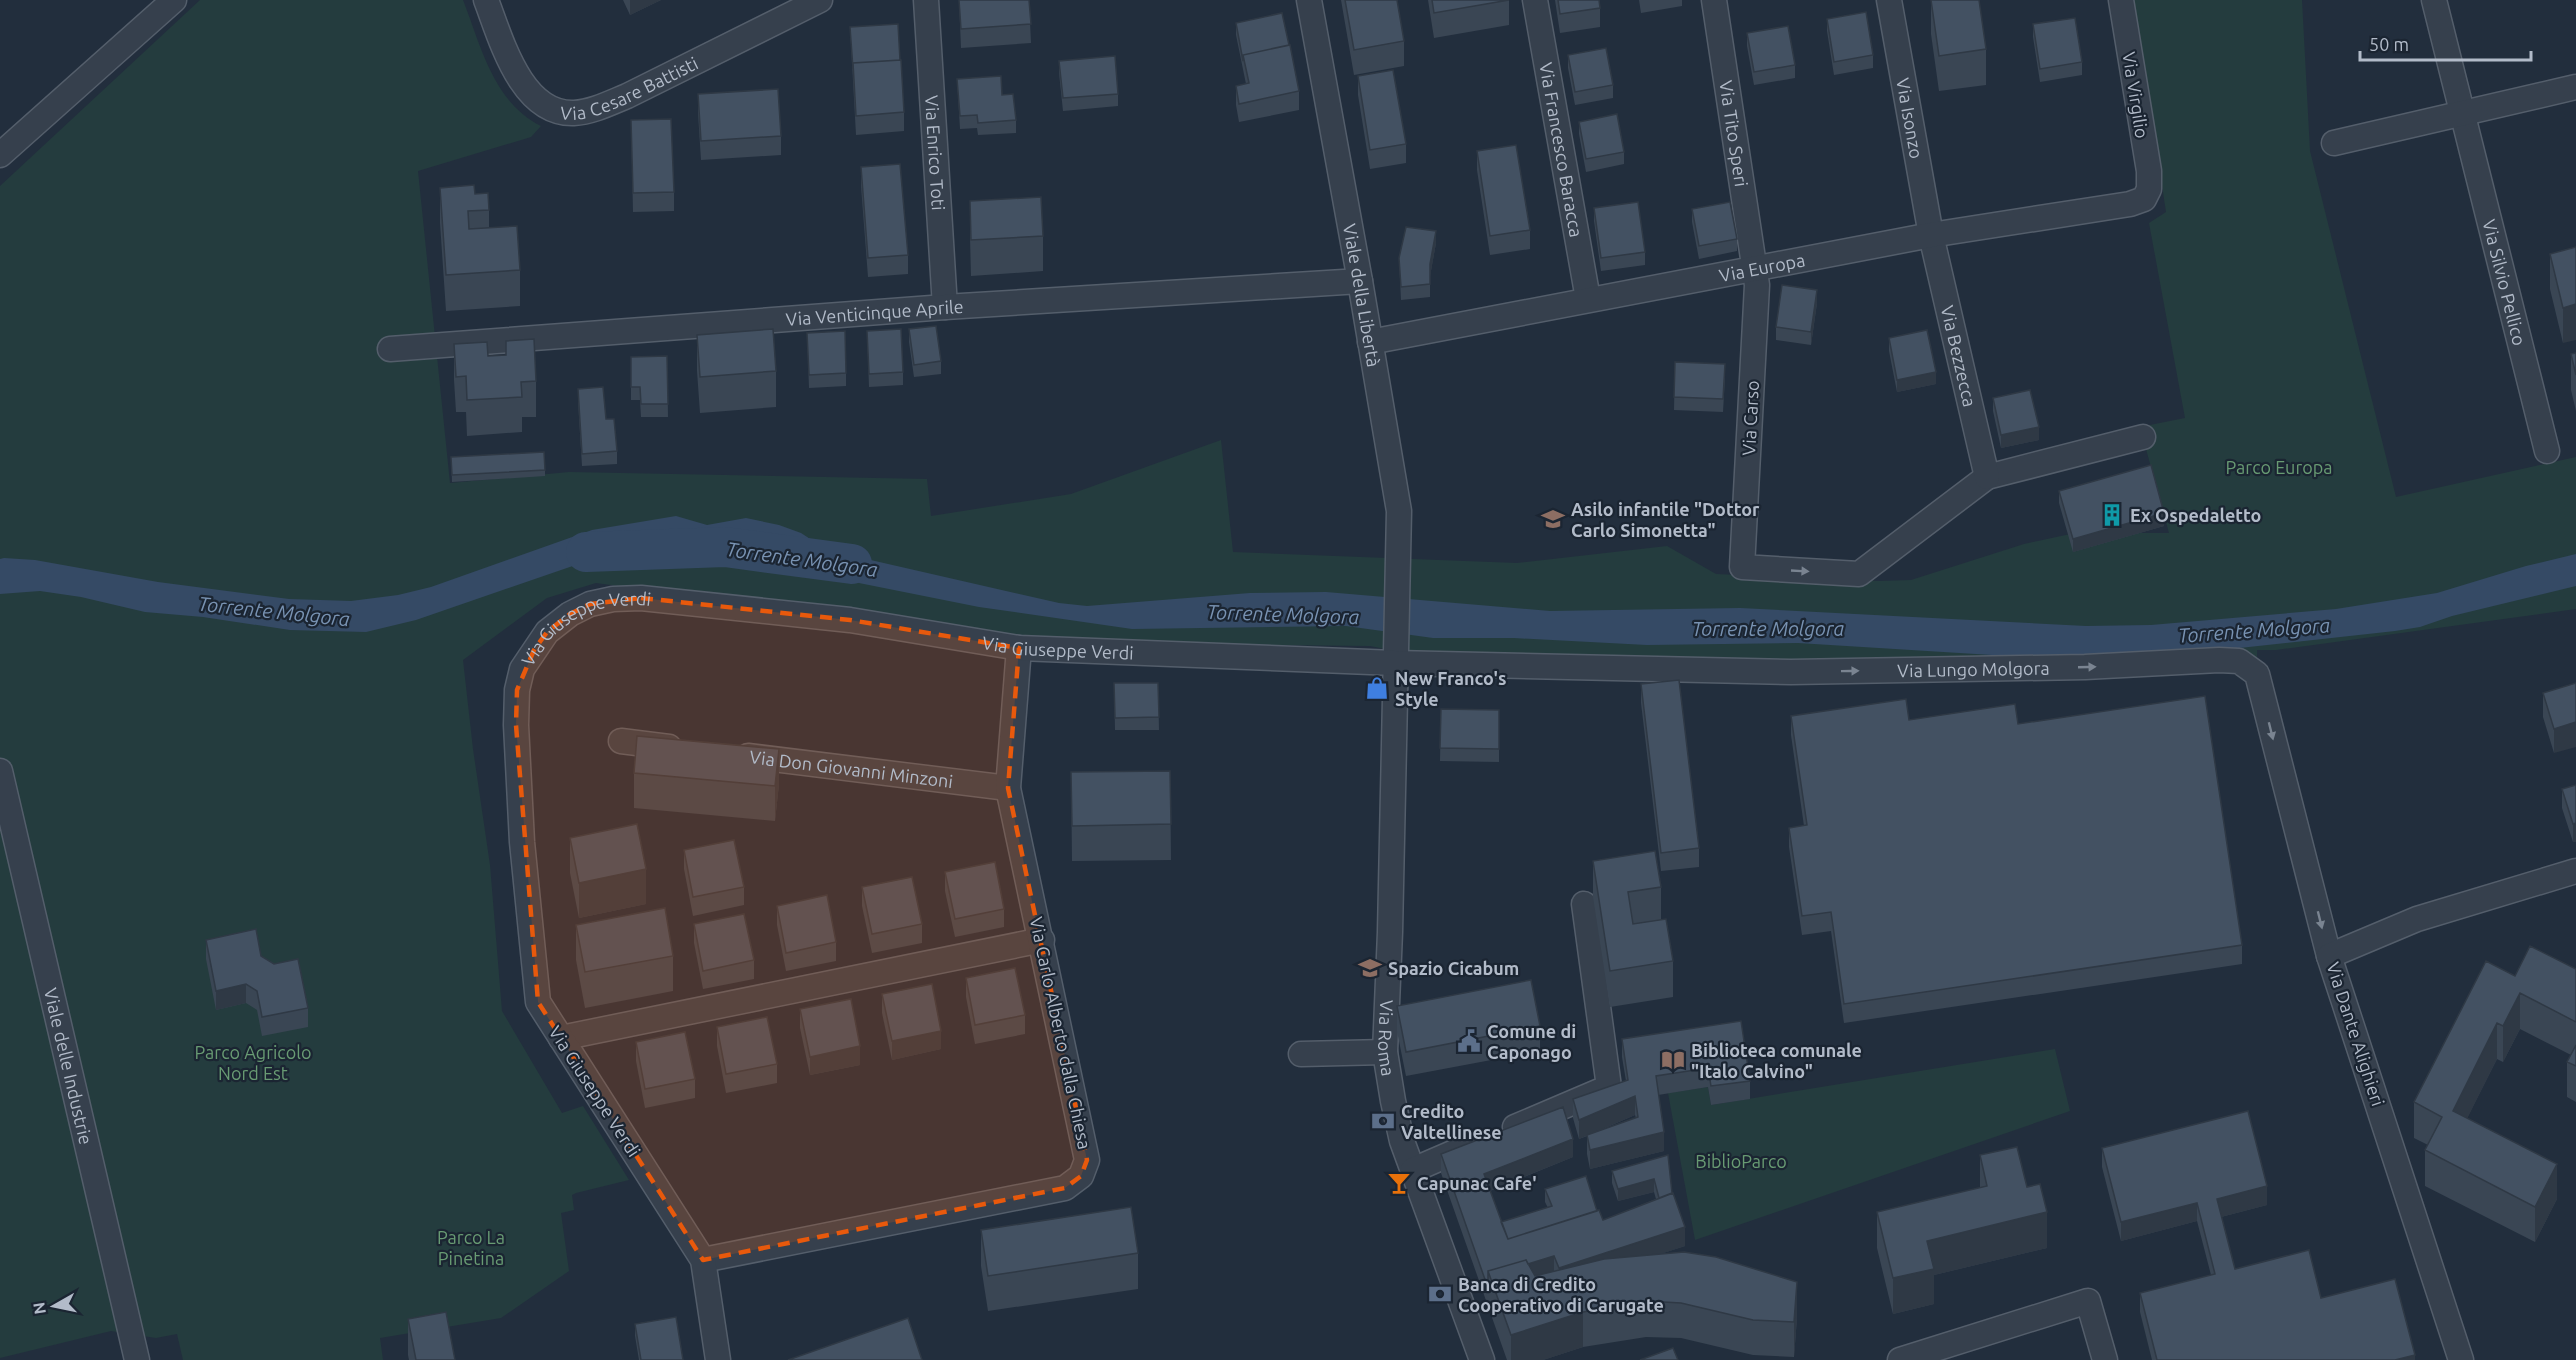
<svg xmlns="http://www.w3.org/2000/svg" width="2576" height="1360" font-family="Ubuntu,sans-serif">
<style>
.green{fill:#243c3e}
.water{fill:#354a65}
.lines{fill:none;stroke-linecap:round;stroke-linejoin:round}
.river{stroke:#354a65;stroke-width:40}
.minor-casing{stroke:#545e6b;stroke-width:27}
.minor{stroke:#36404d;stroke-width:24}
.wall{fill:#3a4654;fill-rule:evenodd}
.shaded-wall{fill:#2f3945}
.building{fill:#435162;stroke:#2f3945;stroke-width:1.5}
.oneway{fill:#7a8491}
.marked{fill:#e8590c;fill-opacity:0.2;stroke:#e8590c;stroke-width:4.5;stroke-dasharray:12 8;stroke-linejoin:round}
.labels{text-anchor:middle;dominant-baseline:central;stroke-width:4.5;stroke-linejoin:round;paint-order:stroke}
.street-label{font-size:18px;fill:#b2bbc9;stroke:#1b2532}
.park-label{font-size:18px;fill:#689b73;stroke:#1b2532}
.poi-label{font-size:18px;font-weight:bold;fill:#b2bbc9;stroke:#1b2532;text-anchor:start}
.water-label{font-size:20px;font-style:italic;fill:#7892b2;stroke:#1b2532}
</style>
<rect width="100%" height="100%" fill="#222e3d"/>
<path class="green" d="M200,0H463C481,46 493,102 541,126L531,137L418,171L450,483L569,472L927,479L931,516L1071,494L1221,440L1233,552L1517,563L1667,546L1716,574L1879,581L1911,580L2024,544L2075,533H2169L2140,427L2185,418L2149,223L2166,212L2134,0H2302L2310,151L2396,497L2576,457V609L2276,650H2257V662L1426,657L1370,646L1043,643L596,583L547,598L463,660L473,749L490,865L502,1011L562,1113L583,1106L629,1180L576,1193L572,1195L574,1210L561,1213L569,1271L501,1318L380,1338L383,1360H183L177,1334L156,1338L111,1331L0,1358V186Z
M2055,1049L2070,1111L1695,1240L1668,1093L1708,1087L1711,1105Z"/>
<path class="water" d="M676,516L707,525L746,518L779,525L801,533L827,550L1059,603L1087,606L1250,593L1326,592L1550,611L1740,608L2086,626L2151,625L2336,609L2437,593L2526,566L2576,554V586L2452,616L2420,627L2395,631L2212,651L2008,656L1798,643L1647,645L1514,638H1433L1346,626L1132,629L979,607L834,578L799,556L780,553L750,554L691,537L671,544L593,559L416,620L366,632L290,630L203,617L145,612L81,597L40,591L0,594V559L4,558L35,560L158,582L289,599L351,601L398,595L431,587L592,530Z"/>
<g class="lines">
<path class="river" d="M586,552L725,547L852,564"/>
<g class="minor-casing">
<g id="minor">
<path id="s1" d="M486,0C501,39 521,115 574,113C592,112 610,103 627,96L820,0"/>
<path id="s2" d="M926,0L945,307"/>
<path id="s3" d="M1309,0L1360,281L1399,511L1390,932L1385,1052L1393,1101L1402,1141L1482,1360"/>
<path id="s4" d="M1535,0L1588,299"/>
<path id="s5" d="M1714,0L1757,285L1742,567L1859,574L1987,477L2143,437"/>
<path id="s6" d="M1889,0L1931,235L1987,477"/>
<path id="s7" d="M2434,0L2547,451"/>
<path d="M2334,143L2576,87"/>
<path d="M0,155L174,0"/>
<path id="s8" d="M1370,342L1931,235L2130,204L2144,199L2149,189V171L2121,0"/>
<path id="s9" d="M390,349L945,307L1360,281"/>
<path d="M621,741L669,747"/>
<path id="s10" d="M748,756L1008,788"/>
<path id="s11" d="M0,771L137,1360"/>
<path d="M561,1038L1042,940"/>
<path d="M1301,1054L1385,1052"/>
<path d="M1515,1127L1609,1087L1584,904"/>
<path d="M1413,1170L1471,1145"/>
<path d="M703,1260L1065,1188L1081,1176L1087,1160L1008,788L1019,648"/>
<path id="s12" d="M718,1360L703,1260L538,1002L522,842L516,725L517,690L522,669L547,632L570,614L590,604L613,599L641,598L850,620L1019,648L1395,663L1791,672L2085,667L2219,660L2239,661L2257,674L2329,956"/>
<path d="M1900,1360L2088,1301L2105,1360"/>
<path d="M2461,1360L2329,956L2417,919L2576,871"/>
</g>
</g>
<use href="#minor" class="minor"/>
</g>
<path class="wall" d="M623,0H661L630,15Z
M959,0H1029L1031,43L961,48Z
M1341,0H1397L1404,41V66L1354,75Z
M1428,0H1509V25L1434,38Z
M1555,0H1599L1600,8V27L1560,33Z
M1639,0H1682V6L1641,13Z
M1931,0L1986,49V85L1939,91L1931,34Z
M1827,19L1873,55V68L1834,75L1827,31Z
M1236,23L1299,91V110L1239,122L1236,105V86L1246,84L1236,35Z
M2033,24L2082,62V75L2040,82L2033,37Z
M850,27L904,112V131L856,135Z
M1747,33L1795,65V78L1754,85L1747,46Z
M1568,55L1613,85V98L1575,105L1568,68Z
M1059,61L1118,94V106L1063,111L1059,73Z
M1358,76L1406,144V163L1370,169L1358,95Z
M957,79L1002,95L1016,120V133L978,135L977,128L960,129Z
M698,94L781,136V155L701,160L698,113Z
M631,120L674,192V211L633,212Z
M1579,122L1624,152V164L1586,172L1579,134Z
M1477,151L1530,230V249L1490,255L1477,170Z
M861,167L908,255V274L868,277L861,186Z
M440,188L475,194L489,210V228L520,270V306L446,311L440,223Z
M970,201L1043,236V271L971,276L970,237Z
M1594,208L1645,252V265L1601,271L1594,221Z
M1692,209L1737,239V251L1699,259L1692,222Z
M1436,243L1430,276V297L1401,300L1399,258Z
M2576,247L2563,343L2550,289V254Z
M1817,303L1811,345L1776,340V327Z
M909,329L941,361V374L914,377L909,342Z
M867,331L903,372V385L869,387Z
M807,333L846,373V386L809,388Z
M697,335L776,371V407L700,413L697,371Z
M1889,338L1936,384L1897,392L1889,351Z
M506,341L536,381V417H522V432L467,436L466,412H456L454,380V344L488,356L506,355Z
M2576,353V411L2571,390V354Z
M667,356L668,417H641L640,400H631V357Z
M1675,362L1725,377L1723,412L1674,410Z
M578,389L606,419L617,451V464L582,466L578,401Z
M1993,398L2039,440L2001,448L1993,411Z
M451,457L545,470V476L452,482Z
M2059,491L2164,526L2073,552L2059,503Z
M1114,683H1158L1159,730H1115Z
M2576,683L2554,753L2543,717V693Z
M1641,684L1699,848V867L1661,871L1641,703Z
M1441,709L1499,710V762L1440,761Z
M1791,716L2018,724L2242,945V964L1844,1023L1831,931L1802,935L1789,847V828L1804,826L1791,735Z
M1170,771L1171,860L1072,861L1071,772Z
M634,773L779,784L775,821L634,808Z
M2576,785V842H2573L2562,808V789Z
M570,838L646,904L579,918L570,873Z
M684,850L744,887V905L693,916L684,869Z
M1593,861L1661,887V919L1673,961V997L1610,1007L1593,897Z
M945,872L1004,909V927L955,937L945,891Z
M862,887L922,924V943L872,953L862,906Z
M777,906L836,942V961L786,971L777,925Z
M694,924L754,960V979L703,989L694,943Z
M576,925L673,956V991L585,1008L576,960Z
M206,940L261,956L308,1008V1027L262,1036L257,1010L246,1003L216,1010L206,959Z
M2576,969V1102L2567,1097V1062L2571,1055L2520,1029L2503,1062L2497,1059L2467,1118L2557,1199L2535,1242L2425,1186V1150L2428,1145L2414,1138V1102L2515,976Z
M966,978L1025,1015V1034L975,1044L966,997Z
M882,994L941,1049L892,1060L882,1013Z
M1397,1006L1540,1026V1051L1406,1076L1397,1031Z
M800,1009L860,1065L810,1075L800,1028Z
M717,1027L777,1064V1083L726,1093L717,1046Z
M1622,1039L1750,1081V1099L1711,1105L1708,1087L1658,1095L1664,1151L1590,1169L1587,1154V1136L1579,1139L1573,1118V1099L1626,1081L1622,1057ZM1635,1115L1636,1118L1596,1132Z
M636,1042L695,1079V1098L645,1108L636,1061Z
M2102,1148L2267,1205L2221,1217L2235,1269L2321,1298L2415,1360H2152L2140,1312V1293L2211,1275L2197,1221L2121,1241L2102,1167Z
M1441,1154L1573,1157L1490,1191L1501,1222L1548,1208L1545,1202V1189L1597,1211L1603,1220L1656,1199L1654,1192L1618,1201L1612,1183V1171L1668,1155L1672,1193L1685,1246L1660,1254L1797,1318L1794,1357L1753,1355L1681,1338L1646,1337L1583,1347L1543,1360H1507L1441,1173Z
M1980,1155L2027,1187L2047,1248L1934,1275V1304L1893,1314L1877,1248V1212L1980,1188Z
M981,1230L1138,1253V1289L988,1311L981,1266Z
M408,1319L455,1360H409L408,1355Z
M635,1324L683,1360H639L635,1336Z"/>
<path class="shaded-wall" d="M630,0H661L630,15Z
M1436,231V243L1430,277V264Z
M1817,290V303L1811,345V332Z
M2576,304V340L2563,343V308Z
M1936,372V384L1897,392V380Z
M2039,427V440L2001,448V435Z
M2164,513V526L2073,552V539Z
M2576,722V747L2554,753V729Z
M779,749V784L775,821V786Z
M2576,823V842H2573V824Z
M646,869V904L579,918V883Z
M246,984V1003L216,1010V991Z
M2520,993V1029L2503,1062V1026Z
M2497,1023V1059L2453,1147V1111Z
M941,1031V1049L892,1060V1041Z
M860,1046V1065L810,1075V1057Z
M1635,1096V1115L1579,1139V1120Z
M1664,1132V1151L1590,1169V1150Z
M1573,1139V1157L1484,1193V1174Z
M2557,1164V1199L2535,1242V1207Z
M1654,1179V1192L1618,1201V1189Z
M2267,1186V1205L2217,1218V1199Z
M2197,1203V1221L2121,1241V1222Z
M2047,1212V1248L1934,1275V1304L1893,1314V1278L1927,1241Z
M1685,1227V1246L1559,1287V1268Z
M1554,1256V1275L1523,1277V1265Z
M1797,1282V1318L1794,1357V1322Z
M1583,1312V1347L1543,1360H1511V1335Z
M2415,1355V1360H2395Z"/>
<path class="building" d="M959,0H1029L1031,24L961,29Z
M1345,0H1397L1404,41L1354,50Z
M1432,0H1509L1434,13Z
M1558,0H1599L1600,8L1560,14Z
M1931,0H1979L1986,49L1939,56Z
M1866,12L1873,55L1834,62L1827,19Z
M1282,13L1289,45L1243,55V61L1236,23Z
M2075,18L2082,62L2040,69L2033,24Z
M898,24L900,60L853,63V69L850,27Z
M1788,26L1795,65L1754,72L1747,33Z
M1290,45L1299,91L1239,104L1236,86L1249,83L1243,55Z
M1606,48L1613,85L1575,92L1568,55Z
M1115,56L1118,94L1063,98L1059,61Z
M901,60L904,112L856,116L853,63Z
M1393,70L1406,144L1370,150L1358,76Z
M1001,76L1002,95L1013,94L1016,120L978,123L977,115L960,116L957,79Z
M778,89L781,136L701,141L698,94Z
M1617,114L1624,152L1586,159L1579,122Z
M671,119L674,192L633,193L631,120Z
M1516,145L1530,230L1490,236L1477,151Z
M900,164L908,255L868,258L861,167Z
M474,185L475,194L488,193L489,210L468,211L469,229L517,226L520,270L446,275L440,188Z
M1041,197L1043,236L971,240L970,201Z
M1638,202L1645,252L1601,258L1594,208Z
M1730,202L1737,239L1699,246L1692,209Z
M1406,227L1436,231L1430,264V284L1401,287L1399,258Z
M2576,247V304L2563,308L2550,254Z
M1782,285L1817,290L1811,332L1776,327Z
M936,326L941,361L914,365L909,329Z
M773,329L776,371L700,377L697,335Z
M901,329L903,372L869,374L867,331Z
M1927,330L1936,372L1897,380L1889,338Z
M845,331L846,373L809,375L807,333Z
M534,339L536,381L521,382L522,397L467,400L466,376L456,377L454,344L487,342L488,356L506,355V341Z
M2576,353V375L2571,354Z
M667,356L668,404H641L640,387H631V357Z
M1675,362L1725,364L1723,399L1674,397Z
M603,387L606,419H614L617,451L582,454L578,389Z
M2030,390L2039,427L2001,435L1993,398Z
M544,452L545,470L452,475L451,457Z
M2151,465L2164,513L2073,539L2059,491Z
M1679,680L1699,848L1661,853L1641,684Z
M1114,683H1158L1159,717L1115,718Z
M2576,683V722L2554,729L2543,693Z
M2205,696L2242,945L1844,1004L1831,912L1802,916L1789,828L1807,825L1791,716L1906,699L1909,720L2015,704L2018,724Z
M1441,709L1499,710V749L1440,748Z
M637,736L779,749L775,786L634,773Z
M1170,771L1171,824L1072,826L1071,772Z
M2576,785V823L2573,824L2562,789Z
M637,824L646,869L579,883L570,838Z
M734,840L744,887L693,897L684,850Z
M1655,851L1661,887L1628,892L1633,924L1666,919L1673,961L1610,971L1593,861Z
M995,862L1004,909L955,919L945,872Z
M912,877L922,924L872,934L862,887Z
M827,895L836,942L786,953L777,906Z
M665,908L673,956L585,972L576,925Z
M744,914L754,960L703,971L694,924Z
M256,929L261,956L274,964L298,959L308,1008L262,1017L257,991L246,984L216,991L206,940Z
M2530,946L2576,969V1022L2520,993L2503,1026L2497,1023L2453,1111L2557,1164L2535,1207L2425,1150L2442,1117L2414,1102L2486,961L2515,976Z
M1015,968L1025,1015L975,1025L966,978Z
M1531,980L1540,1026L1406,1052L1397,1006Z
M932,984L941,1031L892,1041L882,994Z
M851,999L860,1046L810,1057L800,1009Z
M767,1017L777,1064L726,1074L717,1027Z
M1741,1021L1750,1081L1711,1086L1708,1068L1656,1076L1664,1132L1590,1150L1587,1135L1638,1117L1635,1096L1579,1120L1573,1099L1628,1080L1622,1039Z
M685,1032L695,1079L645,1089L636,1042Z
M2576,1045V1066L2567,1062Z
M1563,1107L1573,1139L1484,1174L1508,1239L1599,1210L1603,1220L1673,1193L1685,1227L1559,1268L1554,1256L1528,1264L1526,1260L1488,1271V1288L1441,1154Z
M2248,1111L2267,1186L2217,1199L2235,1269L2309,1250L2321,1298L2395,1279L2415,1355L2395,1360H2157L2140,1293L2215,1274L2197,1203L2121,1222L2102,1148Z
M2017,1147L2027,1187L2040,1184L2047,1212L1927,1241L1934,1269L1893,1278L1877,1212L1987,1186L1980,1155Z
M1668,1155L1672,1193L1659,1198L1654,1179L1618,1189L1612,1171Z
M1586,1176L1597,1211L1508,1239L1501,1222L1552,1206L1545,1189Z
M1131,1207L1138,1253L988,1276L981,1230Z
M1684,1252L1716,1257L1797,1282L1794,1322L1753,1320L1681,1303L1646,1301L1583,1312L1511,1335L1488,1271L1526,1260L1535,1276L1604,1259Z
M446,1312L455,1360H416L408,1319Z
M676,1317L683,1360H641L635,1324Z
M908,1318L922,1360H788Z
M1673,1348L1678,1360H1640Z"/>
<defs><path id="oneway-solid" d="M-6-.8H1V-3.2L6.5 0L1 3.2V.8H-6Z" transform="scale(1.5)"/></defs>
<g class="oneway">
<use href="#oneway-solid" transform="translate(1800 571) rotate(3)"/>
<use href="#oneway-solid" transform="translate(2087 667) rotate(-2)"/>
<use href="#oneway-solid" transform="translate(1850 671) rotate(-1)"/>
<use href="#oneway-solid" transform="translate(2271 731) rotate(76)"/>
<use href="#oneway-solid" transform="translate(2320 920) rotate(76)"/>
</g>
<path class="marked" d="M641,598L850,620L1019,648L1008,788L1087,1160L1081,1176L1065,1188L703,1260L538,1002L516,725L517,690L534,650L547,632L570,614L590,604Z"/>
<defs>
<g id="building-bare" transform="scale(1.8)"><path d="M-4-6H4V6H1V3H-1V6H-4ZM-2.5-4.3h1.7v1.8h-1.7ZM.8-4.3h1.7v1.8H.8ZM-2.5-1h1.7V.8h-1.7ZM.8-1h1.7V.8H.8Z" fill="#0f9aa8" stroke="#1b2532" stroke-width="2.5" paint-order="stroke"/></g>
<g id="school-bare" transform="scale(1.8)"><path d="M0-5L7-2L0 1L-7-2ZM-4 1L0 2.5L4 1V4Q0 6-4 4Z" fill="#8d6e63" stroke="#1b2532" stroke-width="2.5" paint-order="stroke"/></g>
<g id="shop-bare" transform="scale(1.8)"><path d="M-5-2.5h2.3a2.7 3.5 0 0 1 5.4 0H5L5.5 6h-11ZM-1.5-2.5h3a1.5 2.3 0 0 0-3 0Z" fill="#3f7fe0" stroke="#1b2532" stroke-width="2.5" paint-order="stroke"/></g>
<g id="civic-bare" transform="scale(1.8)"><path d="M-.6-6.5H3V-4.5H.6V-3L4-1V1h2V6H-6V1h2V-1L-.6-3ZM-1.2 2.5V6h2.4V2.5Z" fill="#5c6f8a" stroke="#1b2532" stroke-width="2.5" paint-order="stroke"/></g>
<g id="library-bare" transform="scale(1.8)"><path d="M-6-4Q-3-5.5-.7-3.5V5Q-3 3-6 4ZM6-4Q3-5.5 .7-3.5V5Q3 3 6 4Z" fill="#8d6e63" stroke="#1b2532" stroke-width="2.5" paint-order="stroke"/></g>
<g id="bank-bare" transform="scale(1.8)"><path d="M-6-4H6V4H-6ZM0-2.3a2.3 2.3 0 1 0 0 4.6a2.3 2.3 0 1 0 0-4.6Z" fill="#5c6f8a" stroke="#1b2532" stroke-width="2.5" paint-order="stroke"/></g>
<g id="bar-bare" transform="scale(1.8)"><path d="M-6-5H6L.8 .8V4.5H3.5V6h-7V4.5H-.8V.8Z" fill="#e8710a" stroke="#1b2532" stroke-width="2.5" paint-order="stroke"/></g>
</defs>
<g fill-rule="evenodd">
<use href="#building-bare" x="2112" y="515"/>
<use href="#school-bare" x="1553" y="519"/>
<use href="#shop-bare" x="1377" y="688"/>
<use href="#school-bare" x="1370" y="968"/>
<use href="#civic-bare" x="1469" y="1041"/>
<use href="#library-bare" x="1673" y="1060"/>
<use href="#bank-bare" x="1383" y="1121"/>
<use href="#bar-bare" x="1399" y="1183"/>
<use href="#bank-bare" x="1440" y="1294"/>
</g>
<g class="labels">
<g class="street-label">
<text stroke="none"><textPath href="#s1" startOffset="213">Via Cesare Battisti</textPath></text>
<text transform="translate(2136 95) rotate(81)">Via Virgilio</text>
<text stroke="none"><textPath href="#s6" startOffset="120">Via Isonzo</textPath></text>
<text stroke="none"><textPath href="#s5" startOffset="135">Via Tito Speri</textPath></text>
<text stroke="none"><textPath href="#s4" startOffset="152">Via Francesco Baracca</textPath></text>
<text stroke="none"><textPath href="#s2" startOffset="153">Via Enrico Toti</textPath></text>
<text stroke="none"><textPath href="#s8" startOffset="399">Via Europa</textPath></text>
<text stroke="none"><textPath href="#s7" startOffset="291">Via Silvio Pellico</textPath></text>
<text stroke="none"><textPath href="#s3" startOffset="300">Viale della Libertà</textPath></text>
<text stroke="none"><textPath href="#s9" startOffset="486">Via Venticinque Aprile</textPath></text>
<text stroke="none"><textPath href="#s6" startOffset="363">Via Bezzecca</textPath></text>
<text transform="translate(1750 418) rotate(-87)">Via Carso</text>
<text stroke="none"><textPath href="#s12" startOffset="824">Via Giuseppe Verdi</textPath></text>
<text stroke="none"><textPath href="#s12" startOffset="1310">Via Giuseppe Verdi</textPath></text>
<text stroke="none"><textPath href="#s12" startOffset="2226">Via Lungo Molgora</textPath></text>
<text stroke="none"><textPath href="#s10" startOffset="104">Via Don Giovanni Minzoni</textPath></text>
<text transform="translate(1061 1033) rotate(78)">Via Carlo Alberto dalla Chiesa</text>
<text transform="translate(2356 1034) rotate(72)">Via Dante Alighieri</text>
<text stroke="none"><textPath href="#s3" startOffset="1046">Via Roma</textPath></text>
<text stroke="none"><textPath href="#s11" startOffset="303">Viale delle Industrie</textPath></text>
<text transform="translate(595 1091) rotate(57)">Via Giuseppe Verdi</text>
</g>
<g class="park-label">
<text x="2279" y="467">Parco Europa</text>
<text x="253" y="1052">Parco Agricolo<tspan x="253" dy="21">Nord Est</tspan></text>
<text x="1741" y="1161">BiblioParco</text>
<text x="471" y="1237">Parco La<tspan x="471" dy="21">Pinetina</tspan></text>
</g>
<g class="poi-label">
<text x="1571" y="509">Asilo infantile "Dottor<tspan x="1571" dy="21">Carlo Simonetta"</tspan></text>
<text x="2130" y="515">Ex Ospedaletto</text>
<text x="1395" y="678">New Franco's<tspan x="1395" dy="21">Style</tspan></text>
<text x="1388" y="968">Spazio Cicabum</text>
<text x="1487" y="1031">Comune di<tspan x="1487" dy="21">Caponago</tspan></text>
<text x="1691" y="1050">Biblioteca comunale<tspan x="1691" dy="21">"Italo Calvino"</tspan></text>
<text x="1401" y="1111">Credito<tspan x="1401" dy="21">Valtellinese</tspan></text>
<text x="1417" y="1183">Capunac Cafe'</text>
<text x="1458" y="1284">Banca di Credito<tspan x="1458" dy="21">Cooperativo di Carugate</tspan></text>
</g>
<g class="water-label">
<text transform="translate(802 559) rotate(8)">Torrente Molgora</text>
<text transform="translate(274 611) rotate(6)">Torrente Molgora</text>
<text transform="translate(1283 614) rotate(2)">Torrente Molgora</text>
<text x="1768" y="628">Torrente Molgora</text>
<text transform="translate(2254 630) rotate(-4)">Torrente Molgora</text>
</g>
</g>
<g transform="translate(54 1306) rotate(261)" stroke="#1b2532" stroke-width="4.5" paint-order="stroke">
<path d="M0-4.5L10 22L0 15L-10 22Z" fill="#b2bbc9"/>
<text y="-9" font-size="16" font-weight="bold" text-anchor="middle" fill="#b2bbc9">N</text>
</g>
<path d="M2360 51v9h171v-9" fill="none" stroke="#b2bbc9" stroke-width="3"/>
<text x="2369" y="51" font-size="18" fill="#b2bbc9" stroke="#1b2532" stroke-width="4.5" paint-order="stroke">50 m</text>
</svg>
